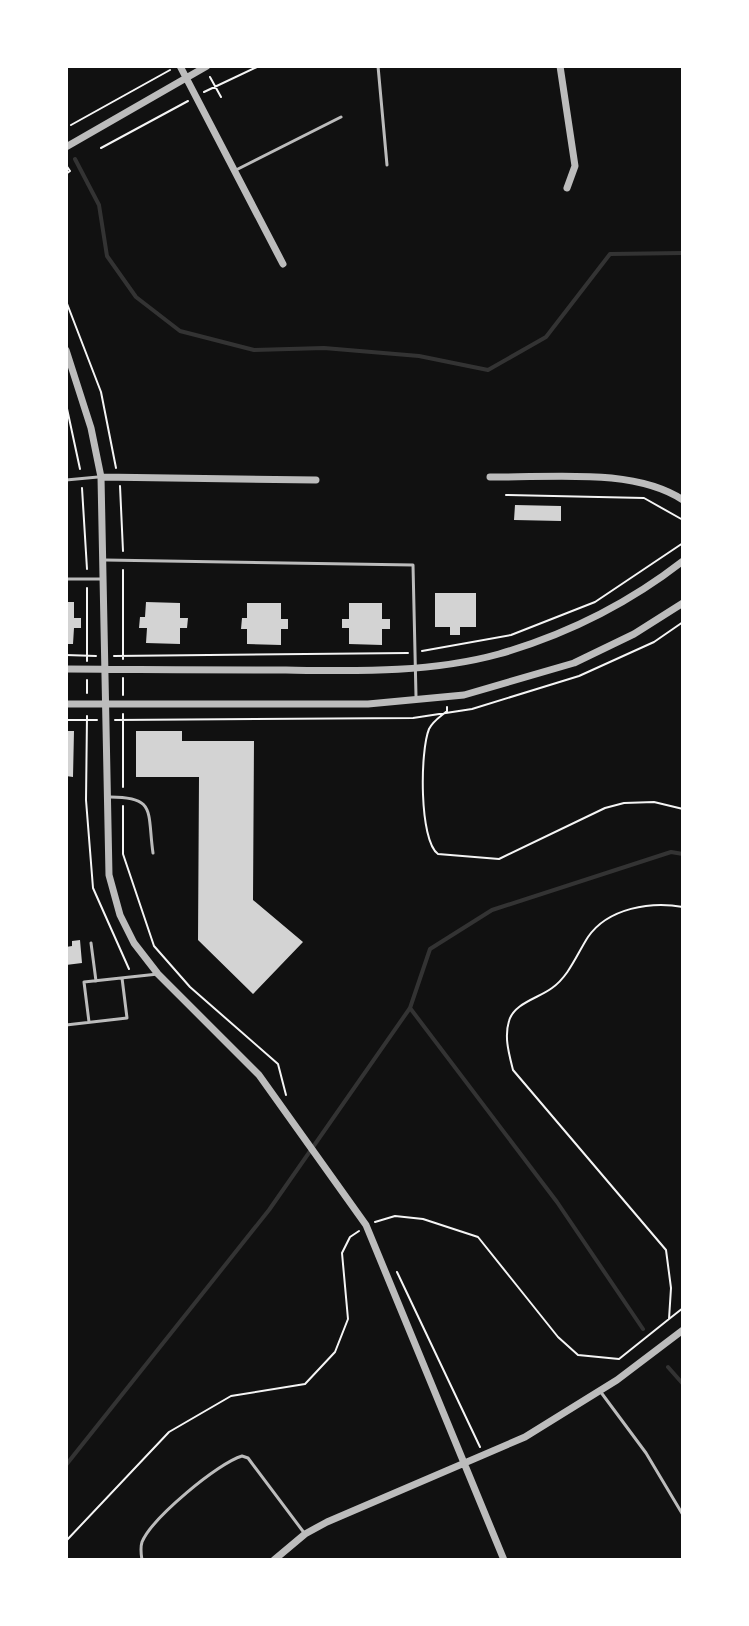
<svg xmlns="http://www.w3.org/2000/svg" width="749" height="1626" font-family="Barlow,sans-serif">
<style>
.lines{fill:none;stroke-linecap:round;stroke-linejoin:round}
.stream{stroke:#333;stroke-width:4}
.building{fill:#d3d3d3}
.path{stroke:#f5f5f5;stroke-width:2}
.service{stroke:#bcbcbc;stroke-width:3}
.minor{stroke:#bcbcbc;stroke-width:7}
</style>
<rect width="100%" height="100%" fill="#111"/>
<g class="lines">
<path class="stream" d="M75,159L99,205L107,256L136,297L180,331L254,350L324,348L419,356L488,370L546,337L610,254L683,253
M410,1008L557,1202L643,1329
M668,1367L683,1384
M66,1465L269,1210L410,1008L430,949L492,910L671,852L683,854"/>
</g>
<path class="building" d="M515,505L561,506V521L514,520Z
M435,593H476V627H460V635H450V627H435Z
M66,602H74V618H81V628H74L73,644H66Z
M146,602L180,603V618H188L187,628H180V644L146,643L147,628H139L140,617H145Z
M247,603H281V619H288V629H281V645L247,644V629H241L242,618H247Z
M349,603H382V619H390V629H382V645L349,644V628H342V619H349Z
M66,731H74L73,777L66,776Z
M136,731H182V741H254L253,900L303,942L253,994L198,940L199,777H136Z
M80,940L82,963L66,965V947L72,946V941Z"/>
<g class="lines">
<path class="path" d="M210,77L221,97
M204,92L259,66
M71,125L170,70
M101,148L188,101
M66,165L70,171L66,174
M66,301L101,392L116,468
M66,404L80,469
M120,486L123,551
M82,488L87,569
M506,495L644,498L683,520
M87,588V661
M422,651L511,635L595,602L683,543
M66,655L96,656
M114,656L408,653
M123,659V570
M123,678V695
M87,693V680
M447,707V711C440,717 433,721 429,729C420,751 419,840 438,854L499,859L605,808L624,803L654,802L683,809
M123,714V787
M87,716L86,800L93,888L129,969
M66,720H97
M115,720L413,718L472,709L579,676L654,642L683,622
M123,806V854L154,946L190,987L278,1064L286,1095
M375,1222L395,1216L423,1219L478,1237L558,1337L578,1355L619,1359L669,1319L671,1288L666,1250L513,1070C509,1054 504,1037 509,1021C514,1003 539,998 552,988C569,976 577,954 588,937C608,908 651,901 683,907
M397,1272L480,1447
M669,1319L683,1308
M66,1541L169,1432L231,1396L305,1384L335,1352L348,1319L342,1253L350,1237L359,1231"/>
<path class="service" d="M378,66L387,165
M234,171L341,117
M66,480L98,477
M105,560L413,565L416,696
M66,579H101
M107,797C157,796 147,811 153,853
M91,943L96,981
M89,1022L84,982L158,974
M66,1025L127,1018L122,978
M600,1391L646,1453L683,1515
M142,1560C141,1553 140,1548 142,1542C152,1518 218,1463 242,1456L248,1458L305,1534"/>
<path class="minor" d="M180,66L283,264
M560,66L575,166L567,188
M66,147L207,66
M66,350L91,428L101,477L109,875L120,915L134,943L158,974L259,1075L366,1225L504,1560
M101,477L316,480
M490,477C549,478 633,467 683,500
M66,669C139,670 213,670 286,670C357,671 430,673 499,654C565,635 629,603 683,561
M66,704H368L464,695L574,663L634,634L683,603
M274,1560L305,1534L327,1522L525,1437L617,1380L683,1330"/>
</g>
<rect width="749" height="1626" fill="none" stroke="#ffffff" stroke-width="136"/>
</svg>
